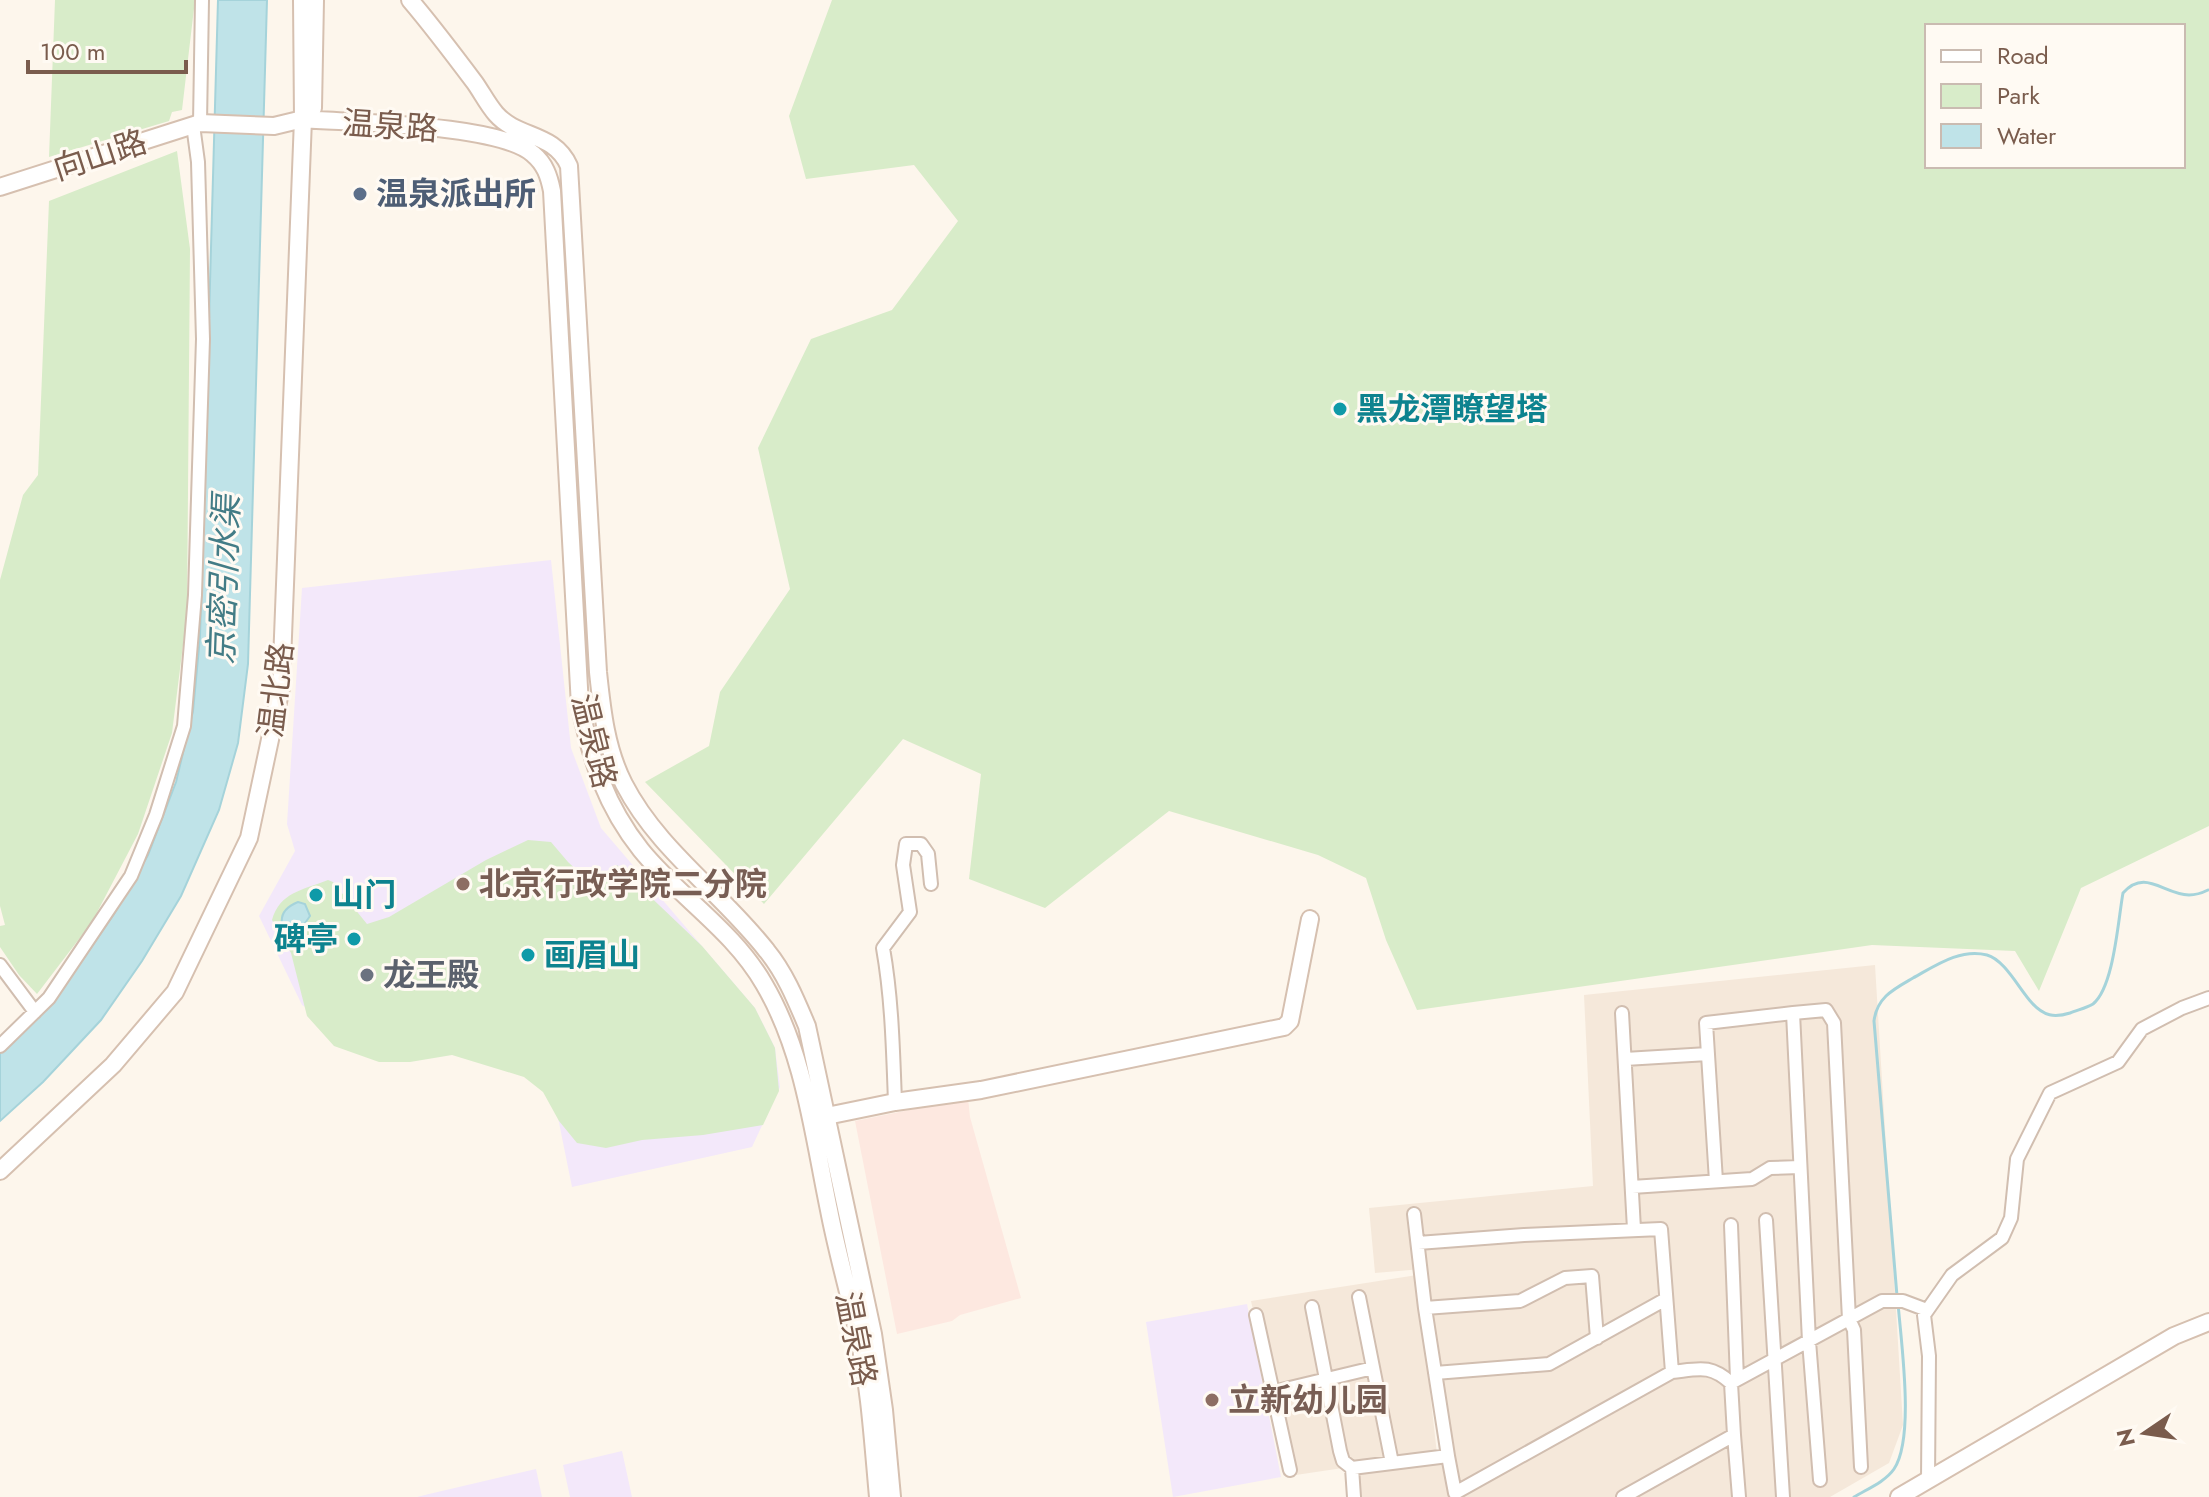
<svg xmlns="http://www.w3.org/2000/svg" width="2209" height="1497" font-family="Jost,'Noto Sans SC',sans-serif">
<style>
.residential{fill:#f5e8da}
.commercial{fill:#fde8e0}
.education{fill:#f3e8fa}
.green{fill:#d8ecc9;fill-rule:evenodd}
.water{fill:#bfe3e8;stroke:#a5d3da;stroke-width:2}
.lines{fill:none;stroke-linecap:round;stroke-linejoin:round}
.stream{stroke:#a5d3da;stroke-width:3}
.street-casing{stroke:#d1beb0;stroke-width:16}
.secondary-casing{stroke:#d6c0b0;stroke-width:20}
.street{stroke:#fff;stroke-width:12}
.secondary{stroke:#fff;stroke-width:16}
.service-dot{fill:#5c6f8a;stroke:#fffaf3;stroke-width:3}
.culture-dot{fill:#0f9aa8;stroke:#fffaf3;stroke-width:3}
.education-dot{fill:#8d6e63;stroke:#fffaf3;stroke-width:3}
.worship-dot{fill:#6b7280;stroke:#fffaf3;stroke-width:3}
.labels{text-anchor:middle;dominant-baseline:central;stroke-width:6;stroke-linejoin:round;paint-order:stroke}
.street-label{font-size:32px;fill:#7a5c4d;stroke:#fffaf3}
.service-label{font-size:32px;font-weight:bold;fill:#4e5e75;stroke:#fffaf3;text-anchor:start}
.culture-label{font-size:32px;font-weight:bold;fill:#0d838f;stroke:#fffaf3;text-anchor:start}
.education-label{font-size:32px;font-weight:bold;fill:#785e54;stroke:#fffaf3;text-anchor:start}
.worship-label{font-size:32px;font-weight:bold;fill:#5b616d;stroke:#fffaf3;text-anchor:start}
.water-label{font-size:34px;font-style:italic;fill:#437c86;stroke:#fffaf3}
</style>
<rect width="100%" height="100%" fill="#fdf6ec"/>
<path class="residential" d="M1875,965L1903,1425L1889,1463L1830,1497H1352V1470L1446,1457L1422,1269L1375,1273L1369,1208L1593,1186L1584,995Z
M1417,1275L1437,1454L1289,1476L1251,1301Z"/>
<path class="commercial" d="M968,1098L970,1117L1021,1298L960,1315L952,1321L897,1334L855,1121Z"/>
<path class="education" d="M551,560L571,748L601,828L755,1008L775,1048L780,1087L752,1147L572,1187L551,1083L476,1050L345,1033L302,1005L259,916L295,851L287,824L302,588Z
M1247,1304L1281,1477L1173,1497L1146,1322Z
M622,1451L632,1497H570L563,1465Z
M536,1469L542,1497H417L429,1494Z"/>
<path class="green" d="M55,0H195L182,110L172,112L169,121L49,157Z
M832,0H2209V826L2081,888L2039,991L2015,951L1872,945L1417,1010L1386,940L1366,878L1318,855L1169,811L1045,908L969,879L981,774L903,739L764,904L645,782L709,746L720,692L790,589L758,448L811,339L892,310L958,221L914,165L806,179L789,116ZM1927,26H2183V166H1927Z
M177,151L190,249L187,613L172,733L138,834L92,922L37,994L19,975L0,947V926L5,925L0,906V580L23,495L38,475L49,201Z
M528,840L551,842L568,862L597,889L617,865L702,946L755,1008L775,1048L779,1091L763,1125L703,1135L642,1140L606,1148L577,1143L559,1121L543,1092L524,1077L452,1055L410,1062H379L334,1046L307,1016L291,953L272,920C280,892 303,890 328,880L333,882L367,924L389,917L486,860Z"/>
<path class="water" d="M218,0H267L248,664L238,743L219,810L181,896L142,961L101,1020L43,1082L0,1121V1052L46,1009L77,968L114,914L148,855L176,782L193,711L200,637Z
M298,902L305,904L310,916L296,936L282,924C280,912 288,906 298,902Z"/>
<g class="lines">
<path class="stream" d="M1897,1296L1874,1021C1877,997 1894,989 1913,978C1935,966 1960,948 1987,955C2005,960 2019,989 2032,1003C2044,1016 2054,1018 2070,1013C2077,1010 2087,1008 2093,1004C2114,987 2118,920 2123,893C2145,868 2163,894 2189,895C2196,895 2202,893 2208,890
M1854,1497C1867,1489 1885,1482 1894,1469C1915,1438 1901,1342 1898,1303"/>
<g class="street-casing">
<path id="street" d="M200,123L202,0
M0,965L35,1012
M1622,1013L1634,1229
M1793,1013L1826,1010L1834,1023L1849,1319L1854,1330L1861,1467
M0,1046L49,998L131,876L156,815L184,726L195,595L203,339L198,162L193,125
M1625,1059L1708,1054
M895,1102C893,1050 892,999 883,948L910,912L903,865L906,844H921L928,854L931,884
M1716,1181L1706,1023L1793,1013L1809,1341L1820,1480
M1632,1187L1752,1179L1770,1168L1800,1167
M1414,1214L1425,1308L1448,1456
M1766,1220L1783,1497
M1731,1225L1737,1379
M1418,1243L1524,1235L1661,1229L1672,1372
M1359,1297L1392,1463
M1312,1307L1340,1451L1343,1461L1352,1468
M1425,1308L1520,1301L1565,1278L1592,1276L1597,1338
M1256,1315L1290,1470
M1435,1373L1549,1364L1666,1299
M1273,1392L1373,1368
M1734,1435L1739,1497
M1928,1480L1929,1356L1924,1315L1952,1275L2002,1238L2011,1218L2017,1159L2050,1093L2118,1062L2142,1029L2182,1008L2209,998
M1354,1497L1352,1468L1448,1456L1455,1493L1672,1372C1699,1369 1710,1364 1731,1383
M1623,1497L1734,1435L1731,1383L1882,1301H1903L1927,1310"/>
</g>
<g class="secondary-casing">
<path id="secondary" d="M410,0C433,27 454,55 475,83C482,93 488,105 496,114C518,139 554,132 569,166L598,672C602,710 606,749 624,784C658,850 722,893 767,951C785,973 796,1000 807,1026L873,1334L884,1410L892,1497
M303,119L313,108L315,0
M0,187L200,123L274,126L303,119C353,123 499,124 533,154C545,164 549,176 552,191L580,706C591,760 606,806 641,850C679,897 733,930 764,984C804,1052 813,1133 829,1210C837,1252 849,1293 858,1334C870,1388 873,1443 878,1497
M817,1118L895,1102L981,1090L1284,1027L1290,1021L1310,919
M0,1171L113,1065L175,992L249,838L281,688L303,119L302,0
M1899,1497L2174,1336L2209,1322"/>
</g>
<use href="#street" class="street"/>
<use href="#secondary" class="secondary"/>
</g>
<circle class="service-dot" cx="360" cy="194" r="8"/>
<g class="culture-dot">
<circle cx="1340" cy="409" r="8"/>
<circle cx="316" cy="895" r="8"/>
<circle cx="354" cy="939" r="8"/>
<circle cx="528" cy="955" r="8"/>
</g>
<g class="education-dot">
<circle cx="463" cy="884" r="8"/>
<circle cx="1212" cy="1400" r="8"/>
</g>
<circle class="worship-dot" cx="367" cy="975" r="8"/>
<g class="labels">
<g class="street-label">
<text transform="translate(390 126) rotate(4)">温泉路</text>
<text transform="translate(100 155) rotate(-18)">向山路</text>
<text transform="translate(276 690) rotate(-83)">温北路</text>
<text transform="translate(594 741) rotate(76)">温泉路</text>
<text transform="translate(856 1339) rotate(79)">温泉路</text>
</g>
<g class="service-label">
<text x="376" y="194">温泉派出所</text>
</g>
<g class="culture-label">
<text x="1356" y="409">黑龙潭瞭望塔</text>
<text x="332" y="895">山门</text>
<text x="338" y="939" text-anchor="end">碑亭</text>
<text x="544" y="955">画眉山</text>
</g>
<g class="education-label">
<text x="479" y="884">北京行政学院二分院</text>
<text x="1228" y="1400">立新幼儿园</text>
</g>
<g class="worship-label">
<text x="383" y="975">龙王殿</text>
</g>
<g class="water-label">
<text transform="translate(224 580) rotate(-88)">京密引水渠</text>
</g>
</g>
<rect x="1925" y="24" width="260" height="144" fill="#fffaf3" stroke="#cabbb1" stroke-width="2"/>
<rect x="1941" y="50" width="40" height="12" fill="#ffffff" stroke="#cabbb1" stroke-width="2"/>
<text x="1997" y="64" font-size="24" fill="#7a5c4d">Road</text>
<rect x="1941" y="84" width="40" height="24" fill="#d8ecc9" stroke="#cabbb1" stroke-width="2"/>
<text x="1997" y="104" font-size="24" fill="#7a5c4d">Park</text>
<rect x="1941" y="124" width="40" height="24" fill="#bfe3e8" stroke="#cabbb1" stroke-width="2"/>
<text x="1997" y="144" font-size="24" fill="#7a5c4d">Water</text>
<g transform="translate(2145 1433) rotate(257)" stroke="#fffaf3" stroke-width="6" paint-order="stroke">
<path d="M0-6L14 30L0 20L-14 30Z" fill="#7a5c4d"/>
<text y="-12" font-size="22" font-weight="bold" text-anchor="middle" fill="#7a5c4d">N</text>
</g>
<path d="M28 60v12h158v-12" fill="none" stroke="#7a5c4d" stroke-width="4"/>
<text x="40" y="60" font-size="24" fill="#7a5c4d" stroke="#fffaf3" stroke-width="6" paint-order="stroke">100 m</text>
</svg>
